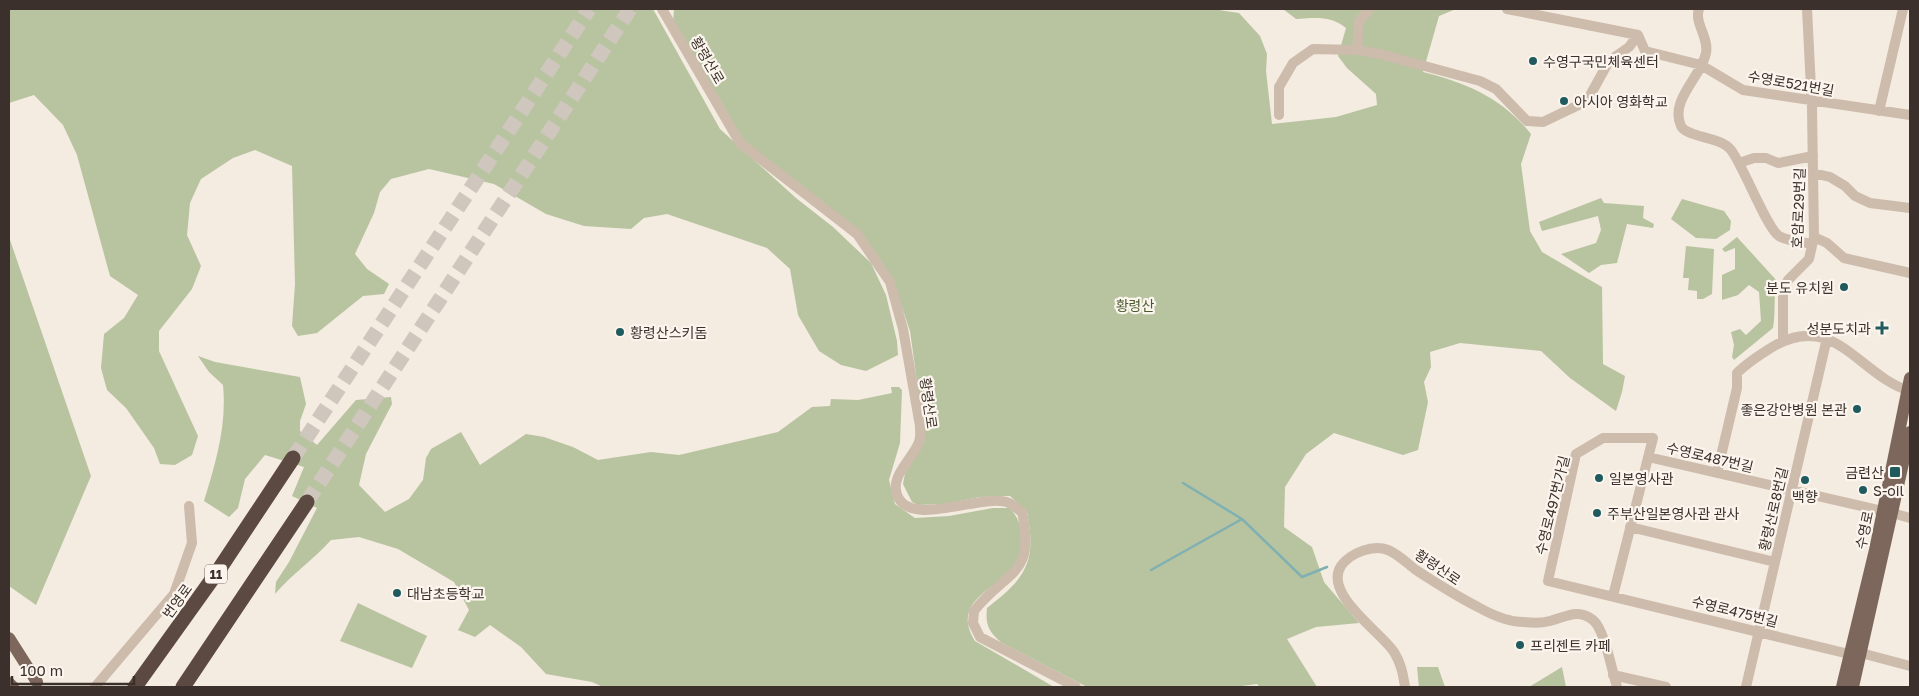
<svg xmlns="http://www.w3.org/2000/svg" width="1919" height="696" font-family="'Golos Text','Noto Sans KR',sans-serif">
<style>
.green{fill:#b8c4a0}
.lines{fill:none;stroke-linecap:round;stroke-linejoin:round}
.stream{stroke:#7fb0b2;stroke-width:2.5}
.highway-tunnel{stroke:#cfc6bd;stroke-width:15;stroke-dasharray:15 8;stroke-linecap:butt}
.minor{stroke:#cdbbac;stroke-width:10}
.major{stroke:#7d675c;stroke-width:12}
.highway{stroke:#5c4a42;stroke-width:15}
.poi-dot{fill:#1f5a5e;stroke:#fbf5ee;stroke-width:2}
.labels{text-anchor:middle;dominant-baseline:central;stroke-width:4.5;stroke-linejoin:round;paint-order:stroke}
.shield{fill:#fbf5ee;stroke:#756b66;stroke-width:1}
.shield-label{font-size:12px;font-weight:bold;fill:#3b302b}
.street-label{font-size:14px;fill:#3b302b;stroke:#fbf5ee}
.poi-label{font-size:14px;fill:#3b302b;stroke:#fbf5ee;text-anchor:start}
.park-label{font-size:14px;fill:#4a5a2e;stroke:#fbf5ee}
</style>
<rect width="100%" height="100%" fill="#f4ebe1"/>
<path class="green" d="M9,9H653L720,129L796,198L833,227L871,263L886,295L897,341L898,355L866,371L841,365L819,351L798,315L790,269L767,248L667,214L644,218L631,229L584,226L546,214L494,184L429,169L391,179L380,192L374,213L355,254L367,269L389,284L384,294L363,296L317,333L298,336L292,326L295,284L292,166L255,150L233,158L201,179L190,203L187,235L201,266L192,289L159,331V351L198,436L192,455L175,465L160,464L154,448L126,408L107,390L101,368L104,334L124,318L138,295L110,276L77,155L63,125L34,95L9,103Z
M674,9H1212L1239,13L1260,36L1267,54L1266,71L1272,124L1336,117L1377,105L1376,94L1347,68L1338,56L1346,28C1330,15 1315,18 1296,19L1283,9H1456L1439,16L1423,72C1467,83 1502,98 1531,134L1521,164L1530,231L1542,252L1602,287L1603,364L1625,376L1622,392L1616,411L1570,378L1541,351L1460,343L1430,352L1431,367L1424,382L1428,402L1418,450L1403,455L1334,433L1306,454L1285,487L1284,527L1312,547L1324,582L1359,623L1316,627L1287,639L1317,687H1260L1257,684L1234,687H1087L1002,643C989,632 985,625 987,608C1026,578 1037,562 1027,512L1010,496L980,497L944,504L918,505L912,502L903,484L905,473L921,449L924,432L910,331L892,278L862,235L744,141L673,22Z
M1601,198L1604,203L1644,206L1643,218L1654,224L1653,228L1627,224L1617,263L1601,265L1589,273L1561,254L1596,243L1601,230L1598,216L1542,231L1539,222Z
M1682,199L1724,211L1731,221L1730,230L1716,239L1696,238L1671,219Z
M9,237L91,476L36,605L9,586Z
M1737,237L1777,281C1773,297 1776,312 1773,328L1734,360L1732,357L1734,345L1731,332L1740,329L1746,335L1761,321L1759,292L1749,285L1738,295L1722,300V275L1735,269V248L1725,252L1722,249Z
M1686,246L1714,249L1712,294L1703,299H1697V291L1688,290L1689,278H1683Z
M198,356L215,362L300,377L306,404L300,421V431L317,445L356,400L391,397L392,404L366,454L359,485L385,512L409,499L423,480L426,458L431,449L461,432L480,465L526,434L544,437L573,447L598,460L651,452L679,455L778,432L812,407L830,406L831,399L858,400L892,393L891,387H899L902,390L900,443L889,480L895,504L915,518L949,516L993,508H1010C1019,519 1021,525 1021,539C1021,544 1022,550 1020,555C1008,589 947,596 975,641L1054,687H603L592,682L546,674L521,647L490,625L475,637L458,630L469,610L454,582L398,549L359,537L331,540C314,559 292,574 275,594L276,582L289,562L317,508L292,496L304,467L265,455L245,479L238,508L229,517L204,501C216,462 227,425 223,385L209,372Z
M358,603L427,636L412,668L340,641Z
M1417,667H1438L1445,687H1419Z
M1562,667L1566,687H1529Z"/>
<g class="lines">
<path class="stream" d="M1183,483L1242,519L1302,577L1327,567
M1151,570L1242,519"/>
<path class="highway-tunnel" d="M293,458L589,9
M307,502L630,9"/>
<path class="minor" d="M662,9L740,143L857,234L890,282L903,329L920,426C920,431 921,437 919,442C913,459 888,477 898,497C913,528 984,492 1009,503C1014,505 1018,510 1022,512C1036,577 1007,569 974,611L973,623L980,637L1076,687
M1507,9L1638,35L1645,51L1701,65L1743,90L1910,115
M1699,9C1694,23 1709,37 1706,53C1702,76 1669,100 1681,126C1687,138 1720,136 1731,150C1744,167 1767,229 1779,236C1787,241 1803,242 1812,244
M1357,50L1380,54L1480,81L1496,89L1527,121L1543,122L1587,101L1609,61L1629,47L1638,35
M1879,111L1903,9
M1279,115V87L1293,63L1313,49L1357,50L1359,22L1369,9
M1739,163L1754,158H1766L1778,163L1813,156
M1813,173L1830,177L1845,186L1855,196L1870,203L1910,208
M1814,237L1827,243L1844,258L1910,273
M1783,341V291L1788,280L1809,259L1814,237L1812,108L1807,9
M1648,457L1883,511
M1717,473L1737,388V373C1748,362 1761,354 1774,346C1836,311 1859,376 1910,391
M1892,513L1910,518
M1630,527L1775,562
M1613,596L1653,438H1603L1576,454L1548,581L1849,654
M1861,653L1910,666
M1613,675L1666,687
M95,687L174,594L192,543L189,506
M1405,687C1403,674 1401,663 1394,652C1381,632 1323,594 1341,566C1350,553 1373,544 1388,550C1398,554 1408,564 1416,570C1436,583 1456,596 1478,607C1492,615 1507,622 1524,622C1532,623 1542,623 1550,621C1566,617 1578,608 1593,620C1605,630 1612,672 1617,687
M1746,687L1827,338"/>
<path class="major" d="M9,638L37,682
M9,683L13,687
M1842,687L1875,550L1910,378
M1853,687L1910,432"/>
<path class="highway" d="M135,687L218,571L293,458
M183,687L307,502"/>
</g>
<g class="poi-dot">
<circle cx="1533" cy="61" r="5"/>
<circle cx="1564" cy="101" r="5"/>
<circle cx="1844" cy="287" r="5"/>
<path d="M1879.5 320.5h5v5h5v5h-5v5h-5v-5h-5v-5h5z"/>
<circle cx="620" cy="332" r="5"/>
<circle cx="1857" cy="409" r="5"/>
<rect x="1889" y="466" width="12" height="12" rx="2.5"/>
<circle cx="1599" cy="478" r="5"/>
<circle cx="1805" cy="480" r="5"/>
<circle cx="1863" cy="490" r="5"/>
<circle cx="1597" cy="513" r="5"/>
<circle cx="397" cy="593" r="5"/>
<circle cx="1520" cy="645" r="5"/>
</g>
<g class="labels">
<rect class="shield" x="205" y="564.5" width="22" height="19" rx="4"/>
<g class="shield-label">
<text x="216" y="574">11</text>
</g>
<g class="street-label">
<text transform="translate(708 60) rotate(60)">황령산로</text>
<text transform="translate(1791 83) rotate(10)">수영로521번길</text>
<text transform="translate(1798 208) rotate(-88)">호암로29번길</text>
<text transform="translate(929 403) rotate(82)">황령산로</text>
<text transform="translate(1710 457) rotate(13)">수영로487번길</text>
<text transform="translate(1552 505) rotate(-76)">수영로497번가길</text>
<text transform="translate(1773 509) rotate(-77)">황령산로8번길</text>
<text transform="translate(1864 530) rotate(-78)">수영로</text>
<text transform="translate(1438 567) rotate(34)">황령산로</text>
<text transform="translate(177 601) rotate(-54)">번영로</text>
<text transform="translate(1735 611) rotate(14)">수영로475번길</text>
</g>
<g class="poi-label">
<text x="1543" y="61">수영구국민체육센터</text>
<text x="1574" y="101">아시아 영화학교</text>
<text x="1834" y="287" text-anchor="end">분도 유치원</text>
<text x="1871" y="328" text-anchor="end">성분도치과</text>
<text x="630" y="332">황령산스키돔</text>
<text x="1847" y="409" text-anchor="end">좋은강안병원 본관</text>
<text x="1884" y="472" text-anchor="end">금련산</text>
<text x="1609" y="478">일본영사관</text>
<text x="1873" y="490">S-oil</text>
<text x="1805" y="496" text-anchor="middle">백향</text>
<text x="1607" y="513">주부산일본영사관 관사</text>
<text x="407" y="593">대남초등학교</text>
<text x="1530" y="645">프리젠트 카페</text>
</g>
<g class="park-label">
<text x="1135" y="305">황령산</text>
</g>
</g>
<rect width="1919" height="696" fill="none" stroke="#3b302b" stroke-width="20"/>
<path d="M12 676v8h122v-8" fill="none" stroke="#3b302b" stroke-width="2.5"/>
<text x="20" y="676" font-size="15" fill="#3b302b" stroke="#fbf5ee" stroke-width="4" paint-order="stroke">100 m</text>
</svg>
